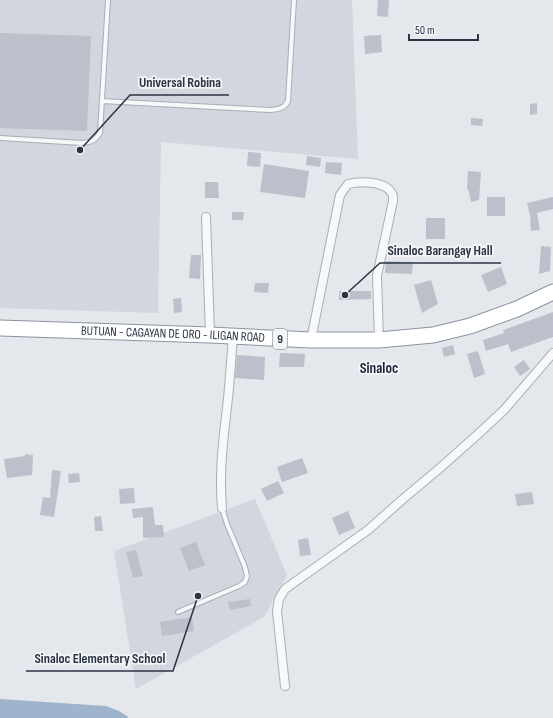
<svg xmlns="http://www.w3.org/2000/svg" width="553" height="718" font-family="'Sofia Sans Condensed',sans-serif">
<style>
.built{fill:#d2d6de}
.water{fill:#9fb4cc}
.building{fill:#bbc0ca}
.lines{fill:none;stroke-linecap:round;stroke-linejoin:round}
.lane-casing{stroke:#a9aeb7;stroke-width:6}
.street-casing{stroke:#a9aeb7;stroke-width:10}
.highway-casing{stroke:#8b94a3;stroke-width:17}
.lane{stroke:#f7f8fa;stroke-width:4}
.street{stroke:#f7f8fa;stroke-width:8}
.highway{stroke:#fff;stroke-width:15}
.labels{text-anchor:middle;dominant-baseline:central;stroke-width:3.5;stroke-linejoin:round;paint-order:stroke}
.shield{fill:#f4f6f9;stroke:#676e7b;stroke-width:1}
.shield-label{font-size:12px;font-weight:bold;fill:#2b3445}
.street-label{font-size:13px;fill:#2b3445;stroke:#f4f6f9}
.quarter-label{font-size:15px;font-weight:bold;fill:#1d2536;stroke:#f4f6f9}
.leader{fill:none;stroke:#2b3445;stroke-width:1.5}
.callout-dot{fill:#2b3445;stroke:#f4f6f9;stroke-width:1.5}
.callout-label{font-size:14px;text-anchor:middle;font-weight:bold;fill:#2b3445;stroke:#f4f6f9;stroke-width:3.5;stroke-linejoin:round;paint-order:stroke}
</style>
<rect width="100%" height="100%" fill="#e4e7ec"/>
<path class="built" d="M0,0H352L358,159L161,142L158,313L0,308Z
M255,499L287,575L264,617L136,689L114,551Z"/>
<path class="water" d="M0,699L106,706L119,711L127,716L128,718H0Z"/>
<path class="building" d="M378,0H389L388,17L377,16Z
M0,33L91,36L87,131L0,128Z
M381,35L382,52L365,54L364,36Z
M537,103V114L530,115V104Z
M471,118L483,119L482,126L471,125Z
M248,152L261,153L260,167L247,166Z
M307,156L321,158L320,167L306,165Z
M326,162L342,163L341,175L325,173Z
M264,164L309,171L305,198L260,192Z
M468,171L481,172L479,200L471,202L468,189H467Z
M205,182H218L219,198H205Z
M487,197H505V216H487Z
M553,197V209L537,213L540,230L531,231L530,220H531L527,203Z
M232,212H244L243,220H232Z
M426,218H445V239H426Z
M541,246L551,247L550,271L539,274Z
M191,255H201L200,279L189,278Z
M386,261L413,262L412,274L385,273Z
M501,267L507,284L488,292L481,275Z
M431,280L438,304L422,313L414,285Z
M255,283H269L268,293L254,292Z
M339,291H371V299L339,300Z
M181,298L182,312L174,313L173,299Z
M553,312V337L511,352L508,344L486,351L483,340L504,333L503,330Z
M453,345L455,354L444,357L442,348Z
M478,351L485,374L474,378L467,354Z
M280,353L305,354L304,367H279Z
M237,355L265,357L264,380L235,378Z
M524,360L530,369L520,376L514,367Z
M25,454L33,455L32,475L7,478L4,459L25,456Z
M302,458L308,473L282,482L277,467Z
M52,470L61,471L54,517L40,515L43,497L50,498Z
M79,473L80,482L69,483L68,474Z
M278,481L284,493L267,501L261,489Z
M134,488L135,503L120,504L119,489Z
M532,492L534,504L517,506L515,494Z
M153,507L155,525H163L164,537L143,538V517L133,518L132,509Z
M348,511L355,528L339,535L332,518Z
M101,516L103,531H95L94,517Z
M308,538L311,555L300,556L298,540Z
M196,542L205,565L189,571L180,548Z
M136,550L143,576L133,578L126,552Z
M250,599L251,606L230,610L228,602Z
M192,617L194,631L162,636L160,622Z"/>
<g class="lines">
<g class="lane-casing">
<path id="lane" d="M102,101L270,110C278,109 284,109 288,101L294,0
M0,138L82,143C91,142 95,141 100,133L108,0
M178,612L239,586L245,582L247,576L245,567L227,524L222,508"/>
</g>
<g class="street-casing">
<path id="street" d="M206,217L210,335
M311,340L340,195L348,184C360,181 384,181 391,192C394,195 393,198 393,201L377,276L379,340
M222,508C219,472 223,442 227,407C230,383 231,360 233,336
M285,686L277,611L279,599L285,589L368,530L403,499L440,468L476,436L504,410L553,353"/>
</g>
<g class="highway-casing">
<g id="highway">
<path id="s1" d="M0,328L210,335L311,340H379L433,335L470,326L517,309L553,292"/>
</g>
</g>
<use href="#lane" class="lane"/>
<use href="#street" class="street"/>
<use href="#highway" class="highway"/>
</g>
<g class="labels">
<rect class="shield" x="273" y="329" width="14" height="20" rx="3"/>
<g class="shield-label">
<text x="280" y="339">9</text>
</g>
<g class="street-label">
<text stroke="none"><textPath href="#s1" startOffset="173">BUTUAN - CAGAYAN DE ORO - ILIGAN ROAD</textPath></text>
</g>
<g class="quarter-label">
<text x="379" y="368">Sinaloc</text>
</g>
</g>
<path class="leader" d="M80 150L130 95H229M345 295L380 263H501M198 596L173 671H26"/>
<g class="callout-dot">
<circle cx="80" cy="150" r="4"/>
<circle cx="345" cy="295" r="4"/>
<circle cx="198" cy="596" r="4"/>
</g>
<g class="callout-label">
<text x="180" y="87">Universal Robina</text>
<text x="440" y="255">Sinaloc Barangay Hall</text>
<text x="100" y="663">Sinaloc Elementary School</text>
</g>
<path d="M409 34v6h69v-6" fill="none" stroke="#2b3445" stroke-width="2"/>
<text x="415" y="34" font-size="12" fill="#2b3445" stroke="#f4f6f9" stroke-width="3" paint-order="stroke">50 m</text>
</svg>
